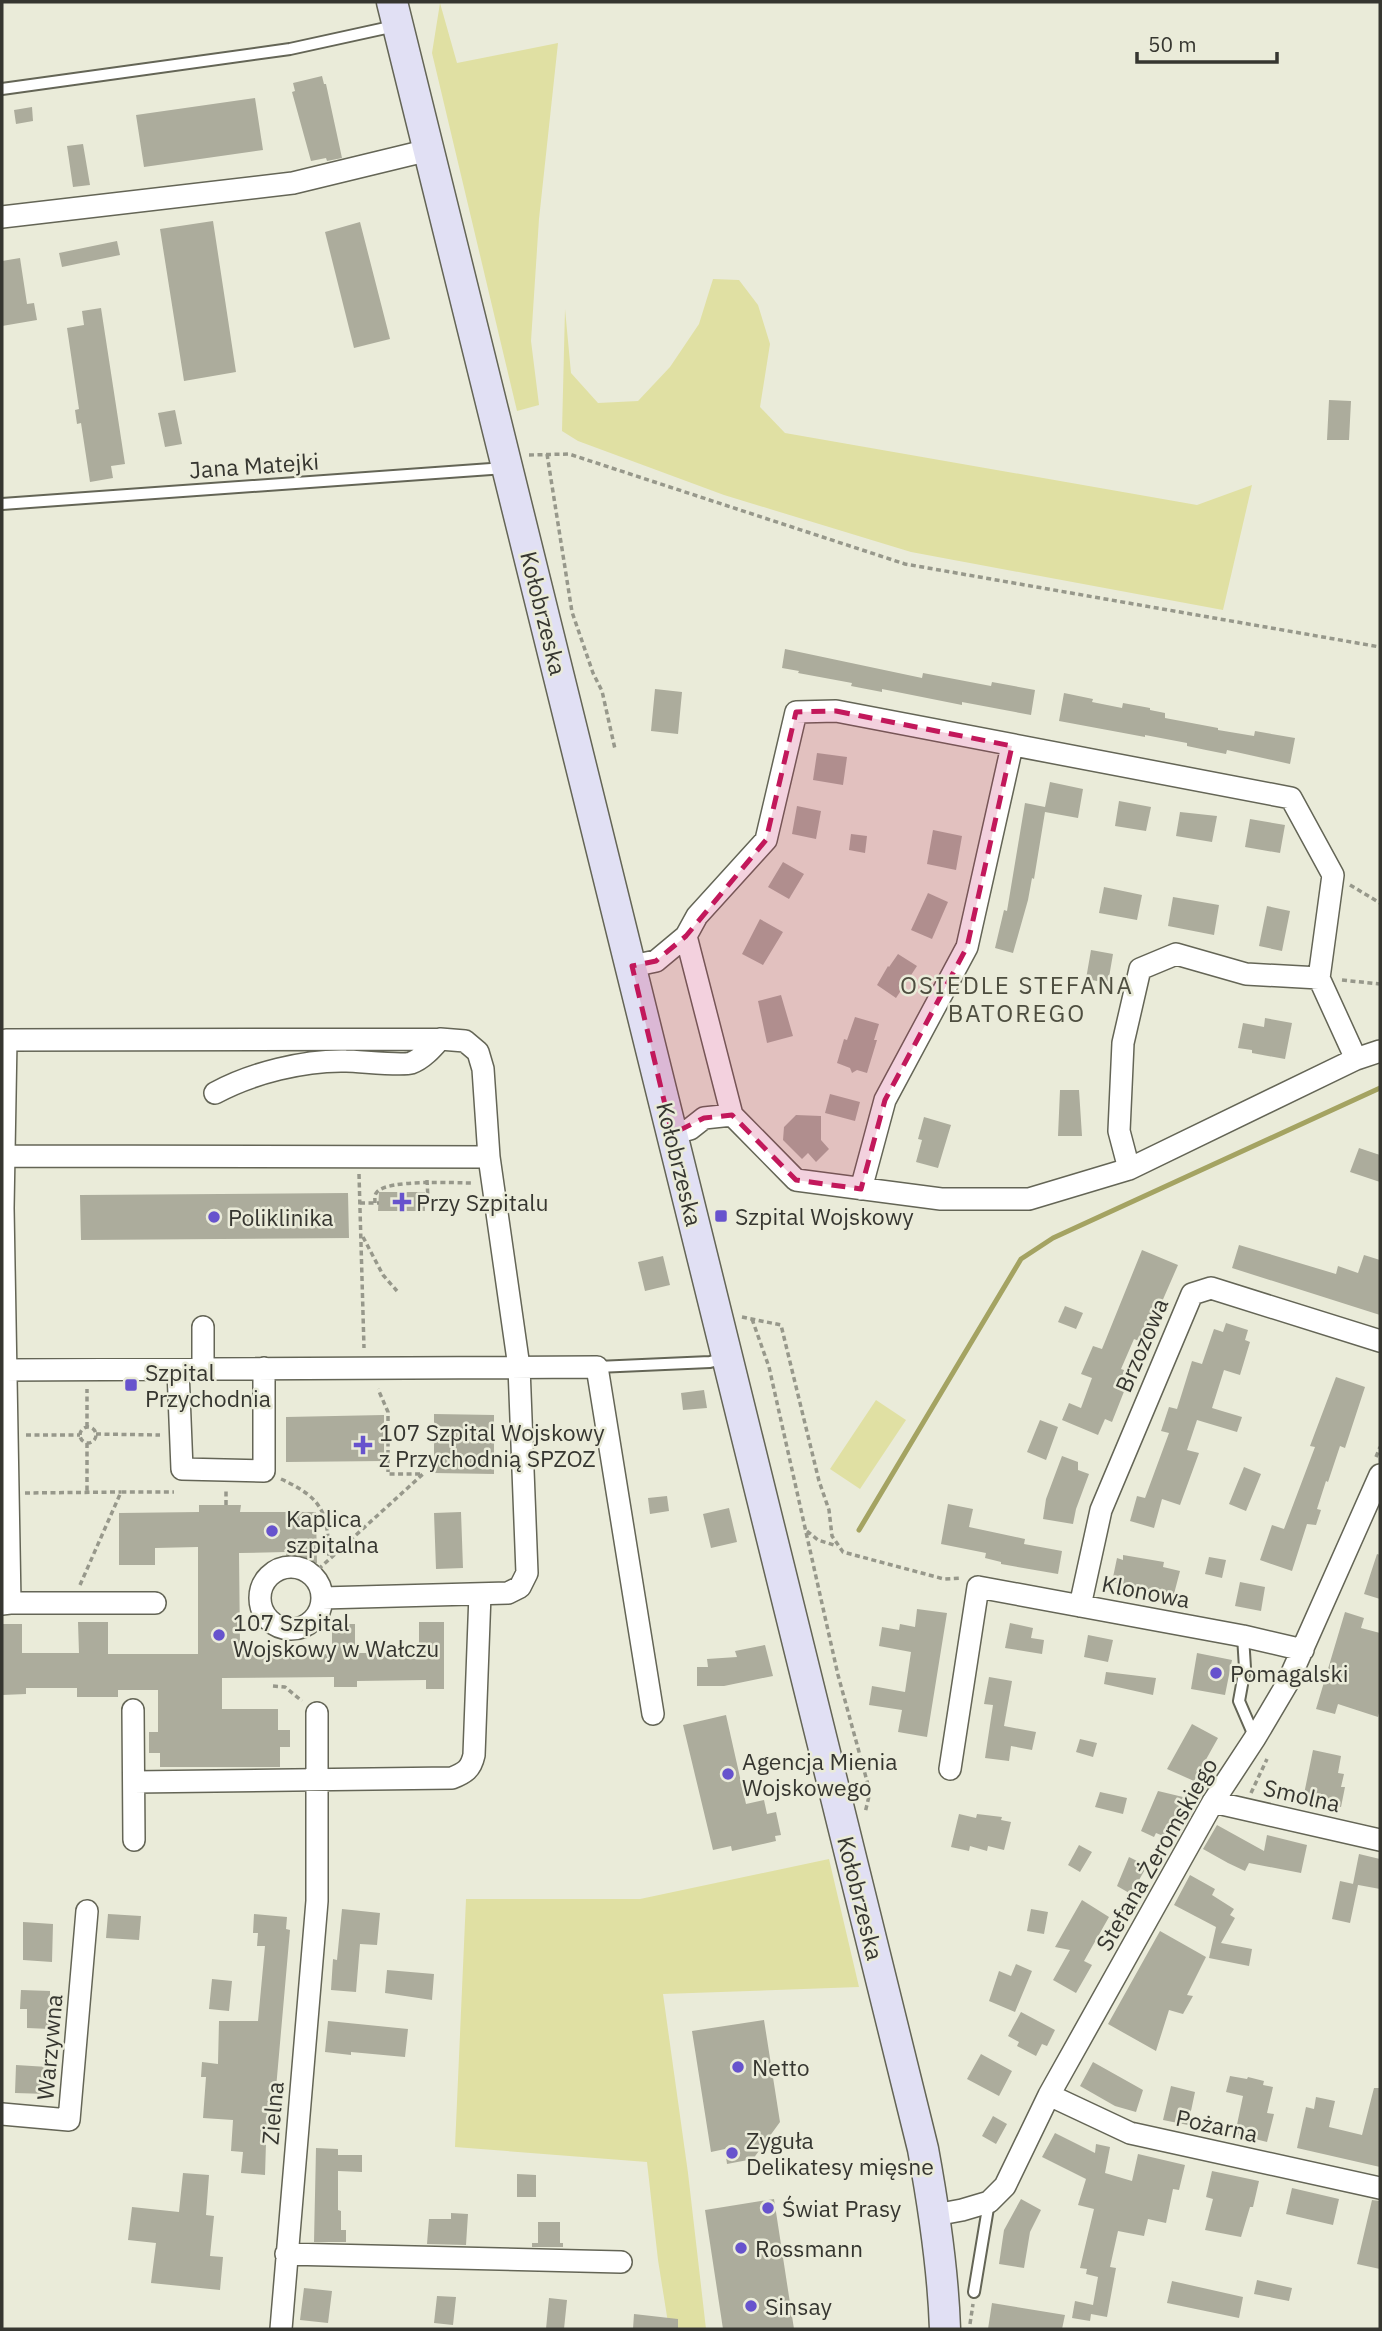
<svg xmlns="http://www.w3.org/2000/svg" width="1382" height="2331" font-family="'IBM Plex Sans',sans-serif">
<style>
.green{fill:#e0e0a3}
.lines{fill:none;stroke-linecap:round;stroke-linejoin:round}
.stream{stroke:#a4a362;stroke-width:5}
.building{fill:#acac9c}
.lane-casing{stroke:#646556;stroke-width:14}
.street-casing{stroke:#646556;stroke-width:24}
.secondary-casing{stroke:#646556;stroke-width:33}
.path{stroke:#97988b;stroke-width:3.5;stroke-dasharray:5 3.5;stroke-linecap:butt}
.lane{stroke:#fff;stroke-width:10}
.street{stroke:#fff;stroke-width:21}
.secondary{stroke:#e1e0f4;stroke-width:30}
.marked{fill:#c2185b;fill-opacity:0.2;stroke:#c2185b;stroke-width:5;stroke-dasharray:14 9;stroke-linejoin:round}
.poi-dot{fill:#6753cd;stroke:#eaebd9;stroke-width:2.5}
.labels{text-anchor:middle;dominant-baseline:central;stroke-width:5;stroke-linejoin:round;paint-order:stroke}
.street-label{font-size:23px;fill:#363630;stroke:#eaebd9}
.poi-label{font-size:23px;fill:#363630;stroke:#eaebd9;text-anchor:start}
.neighbourhood-label{font-size:24px;letter-spacing:2px;fill:#4e4e40;stroke:#eaebd9}
</style>
<rect width="100%" height="100%" fill="#eaebd9"/>
<path class="green" d="M440,3L457,63L558,43L539,219L531,341L539,405L517,411L432,53Z
M713,279L739,280L758,305L770,344L760,407L785,433L1197,505L1252,485L1223,610L911,552L724,495L578,441L562,431L565,309L571,373L598,403L638,401L670,367L699,324Z
M876,1400L906,1420L860,1489L830,1469Z
M829,1859L859,1987L663,1994L688,2173L706,2329H669L658,2260L647,2162L455,2147L466,1899H640Z"/>
<g class="lines">
<path class="stream" d="M859,1530L1021,1259L1053,1238L1380,1088"/>
</g>
<path class="building" d="M322,76L324,84H326L342,158L327,161L326,158L311,161L292,92L295,91L293,83Z
M255,98L263,150L144,167L136,115Z
M32,107L33,121L16,124L14,110Z
M83,144L90,185L73,187L67,146Z
M213,221L236,372L184,381L160,229Z
M360,222L390,339L354,348L325,232Z
M117,241L120,255L62,267L59,253Z
M20,258L27,304L34,303L37,320L2,326V261Z
M101,308L125,464L111,466L113,478L90,482L81,423L77,424L75,410L79,409L67,328L84,325L82,311Z
M1329,400L1351,401L1349,440H1327Z
M175,410L182,444L165,447L158,413Z
M785,649L922,678L923,673L991,686L992,682L1035,690L1031,715L962,702V705L882,689V692L851,686L852,683L798,673L799,671L782,668Z
M655,689L682,692L678,734L651,731Z
M1064,693L1093,699L1092,702L1122,708L1123,703L1150,708V710L1165,713V718L1218,728V730L1254,736L1255,731L1295,738L1290,764L1227,750L1226,754L1206,750L1187,746V743L1145,735V737L1059,721Z
M817,753L847,757L843,785L813,780Z
M1050,782L1083,789L1078,818L1045,812L1034,879L1032,878L1028,900L1013,953L995,948L1004,910L1007,911L1025,803L1045,807Z
M1119,801L1151,807L1146,831L1115,826Z
M797,806L821,811L816,839L792,834Z
M1180,812L1217,816L1212,842L1176,836Z
M1250,819L1285,825L1280,853L1245,847Z
M933,830L962,836L956,870L927,864Z
M851,834L867,836L865,853L849,850Z
M783,862L804,874L789,899L768,887Z
M1104,887L1142,895L1137,920L1099,913Z
M928,893L948,902L932,939L911,930Z
M1173,897L1219,905L1214,935L1168,926Z
M1267,906L1290,911L1282,951L1259,946Z
M760,919L783,932L763,965L742,954Z
M1091,950L1113,954L1108,983L1086,979Z
M898,954L917,966L896,998L877,985L888,966L889,967Z
M781,995L793,1036L767,1043L758,1001Z
M855,1017L879,1024L874,1040H877L867,1073L857,1070L852,1073L850,1068L837,1063L844,1039L847,1040Z
M1265,1018L1292,1023L1285,1059L1252,1053V1050L1238,1048L1243,1023L1264,1027Z
M1060,1090H1079L1082,1136H1058Z
M830,1094L860,1102L855,1121L825,1113Z
M796,1115L821,1116V1140L829,1149L816,1162L808,1153L802,1159L783,1140L784,1127Z
M924,1117L951,1125L938,1168L916,1162L922,1140L918,1139Z
M1359,1148L1380,1155V1182L1350,1172Z
M379,1192H425V1211H378Z
M348,1193L349,1238L81,1240L80,1195Z
M1239,1245L1336,1274L1338,1266L1358,1273L1364,1255L1380,1260V1315L1232,1268Z
M1142,1250L1178,1265L1144,1343L1134,1339L1121,1369L1124,1370L1119,1386L1125,1389L1112,1422L1105,1419L1098,1435L1062,1420L1069,1403L1081,1408L1092,1378L1081,1374L1093,1346L1102,1349Z
M663,1256L670,1285L645,1291L638,1262Z
M1065,1306L1083,1313L1076,1329L1058,1322Z
M1226,1323L1248,1330L1245,1340L1250,1342L1240,1375L1224,1370L1212,1408L1242,1417L1237,1432L1197,1420L1187,1450L1199,1453L1180,1505L1162,1499L1154,1528L1130,1521L1137,1496L1145,1498L1169,1433L1161,1431L1169,1407L1177,1409L1192,1361L1202,1364L1214,1329L1223,1332Z
M1336,1377L1365,1387L1345,1448L1340,1446L1328,1482L1326,1481L1317,1509L1321,1510L1316,1525L1307,1524L1292,1571L1260,1560L1272,1525L1284,1529L1315,1447L1310,1446Z
M704,1390L707,1408L683,1410L681,1393Z
M434,1414L494,1415V1474L434,1473Z
M384,1415V1461L286,1462V1417Z
M1040,1420L1058,1427L1046,1460L1027,1452Z
M1062,1456L1078,1462V1470L1089,1474L1076,1509L1073,1524L1043,1519L1046,1499Z
M1244,1467L1261,1474L1246,1511L1229,1504Z
M667,1496L669,1511L650,1514L648,1498Z
M948,1504L973,1509L969,1527L1025,1539L1024,1544L1062,1551L1058,1574L1001,1564V1562L985,1558L986,1553L941,1544Z
M199,1505H241L240,1512H316L317,1563H287L286,1552L239,1553L240,1646H247V1655L332,1654V1624H355V1653H419V1622H444V1689H426V1680L357,1681V1687H334V1677L222,1678V1709H278V1730H290V1747H280V1767H160V1753H149V1732H158V1690H118V1697H77V1688H26V1694L2,1695V1624H22V1653H79L78,1622H108V1654H198V1547L155,1548V1565H119V1513L199,1512Z
M729,1508L737,1542L711,1548L703,1514Z
M461,1512L463,1568L436,1569L434,1513Z
M1377,1554L1380,1555V1599L1364,1594Z
M1123,1555L1164,1562L1163,1567L1180,1571L1174,1594L1112,1582L1117,1558L1123,1560Z
M1209,1557L1226,1560L1222,1578L1205,1574Z
M1240,1582L1265,1587L1261,1611L1235,1606Z
M917,1609L947,1613L927,1737L898,1732L902,1710L869,1705L872,1686L905,1692L911,1652L879,1646L882,1627L899,1630L900,1624L915,1627Z
M1345,1612L1364,1618L1361,1628L1380,1633V1709L1378,1717L1338,1704L1335,1714L1316,1709Z
M1010,1623L1033,1628L1031,1638L1044,1640L1042,1654L1005,1648Z
M1088,1635L1113,1640L1108,1662L1084,1657Z
M765,1645L773,1676L724,1686H697V1667H708L707,1659L737,1657L735,1651Z
M1197,1653L1232,1660L1225,1695L1191,1689Z
M1106,1672L1156,1678L1153,1695L1104,1684Z
M989,1677L1012,1681L1004,1726L1036,1732L1032,1750L1011,1746L1009,1761L985,1758L993,1705L984,1704Z
M726,1715L746,1804L764,1800L767,1814L776,1812L781,1835L775,1836L776,1841L732,1851L731,1846L713,1850L683,1725Z
M1192,1724L1218,1738L1194,1781L1167,1769Z
M1080,1739L1097,1743L1093,1757L1076,1752Z
M1313,1750L1341,1756L1338,1773L1344,1774L1341,1787H1345L1341,1807L1303,1799Z
M1158,1791L1183,1797L1166,1837L1156,1833L1154,1837L1141,1831Z
M1100,1792L1127,1798L1123,1814L1095,1807Z
M959,1814L976,1818L977,1814L1002,1817L1001,1820L1011,1822L1004,1850L988,1846L987,1851L970,1846L969,1851L951,1847Z
M1217,1825L1264,1851L1267,1835L1307,1845L1301,1873L1249,1863L1245,1871L1228,1863L1203,1849Z
M1079,1845L1092,1852L1080,1872L1068,1865Z
M1359,1854L1380,1859V1889L1353,1884Z
M1129,1857L1147,1866L1131,1894L1117,1886Z
M1190,1875L1215,1889L1212,1895L1234,1909L1230,1915L1235,1918L1221,1943L1252,1949L1249,1966L1209,1958L1216,1927L1174,1905Z
M1340,1881L1358,1885L1350,1923L1332,1919Z
M1082,1900L1109,1917L1084,1961L1092,1965L1076,1993L1053,1980L1070,1950L1055,1947Z
M342,1909L380,1913L377,1945L360,1944L356,1992L331,1990L333,1959L337,1960Z
M1031,1909L1048,1912L1044,1934L1027,1931Z
M108,1914L141,1916L139,1940L106,1938Z
M254,1914L287,1917L286,1929L290,1930L274,2111L267,2110L265,2175L241,2173L243,2152L231,2151L233,2120L203,2118L206,2077H201L202,2062L218,2064L219,2021H258L265,1946H257L258,1933H253Z
M23,1922L53,1924L52,1962L23,1960Z
M1160,1931L1206,1957L1187,1995L1193,1996L1183,2014L1169,2010L1156,2051L1108,2024Z
M1016,1964L1032,1971L1015,2012L989,2001L999,1971L1011,1976Z
M387,1970L434,1974L432,2000L385,1993Z
M212,1979L232,1981L229,2011L209,2009Z
M21,1990L50,1991V2029L27,2028V2009H20Z
M1021,2012L1055,2030L1047,2046L1042,2044L1036,2056L1017,2046L1019,2042L1008,2036Z
M764,2020L780,2122L753,2159L727,2164L725,2149L711,2152L692,2031Z
M328,2021L408,2029L405,2057L351,2052V2055L325,2052Z
M981,2054L1012,2071L999,2096L967,2079Z
M1093,2062L1143,2090L1136,2112L1115,2106L1080,2086Z
M16,2065L48,2067L47,2094L15,2093Z
M1230,2076L1247,2079L1248,2077L1264,2081L1263,2085L1273,2087L1267,2113L1274,2114L1267,2142L1235,2134L1243,2096L1226,2092Z
M1171,2086L1195,2092L1188,2125L1163,2120Z
M1374,2088H1380V2167L1297,2148L1306,2107L1314,2109L1316,2097L1335,2101L1329,2127L1362,2135Z
M993,2116L1007,2124L996,2144L982,2136Z
M1055,2133L1095,2153L1096,2144L1110,2147L1105,2173L1132,2181L1138,2154L1185,2165L1179,2190L1173,2189L1166,2223L1148,2219L1144,2236L1118,2231L1110,2267L1116,2268L1107,2317L1091,2314L1090,2321L1072,2318L1075,2301L1093,2305L1098,2277L1086,2274L1087,2269L1080,2268L1094,2209L1078,2205L1086,2179L1042,2157Z
M316,2148L338,2149V2155H362V2172L338,2171V2210L341,2211V2230H346V2242H314Z
M1212,2171L1259,2181L1253,2207H1250L1241,2237L1205,2230L1213,2199L1206,2197Z
M183,2173L209,2175L206,2215L214,2216L210,2256L223,2257L220,2290L151,2283L156,2243L128,2240L132,2207L179,2212Z
M517,2174L536,2175V2197H517Z
M1292,2188L1339,2199L1333,2225L1286,2214Z
M774,2199L794,2329H723L705,2210Z
M1021,2199L1041,2210L1030,2232L1024,2268L999,2264L1004,2230Z
M1372,2200L1380,2201V2269L1357,2264Z
M451,2213L468,2214L466,2245L427,2244L429,2219H451Z
M538,2222H560V2243H563V2247H532V2243H538Z
M1257,2280L1292,2288L1289,2301L1254,2294Z
M1172,2281L1243,2297L1239,2318L1167,2303Z
M304,2288L332,2291L328,2323L300,2320Z
M437,2296L456,2297L453,2325L434,2323Z
M549,2298L567,2300L564,2329H546Z
M992,2303L1065,2315L1062,2329H988Z
M634,2314L678,2319V2329H633Z"/>
<g class="lines">
<g class="lane-casing">
<path id="lane" d="M2,89L290,49L395,26
M2,504L505,468
M597,1367L710,1362L725,1358
M1243,1636L1245,1668L1239,1701L1255,1738
M974,2292L989,2202"/>
</g>
<g class="street-casing">
<path id="street" d="M2,217L293,183L429,150
M632,966L656,961L686,936
M1356,1059L1319,978L1333,875L1291,798L836,711L796,712L766,840L697,916L686,936L732,1115L796,1180L941,1199H1029L1129,1169L1356,1059L1380,1051
M215,1093C252,1073 304,1060 346,1061C359,1061 401,1066 411,1063C423,1059 433,1047 440,1039
M672,1134L690,1129L704,1118L732,1115
M5,1156L489,1157
M1129,1169L1119,1131L1123,1043L1140,969L1176,954L1246,974L1319,978
M861,1189L885,1100L967,947L1012,746
M2,1370L597,1367L653,1714
M178,1370L182,1469L264,1471V1368
M203,1370V1327
M260 1598a31 31 0 1 1 62 0a31 31 0 1 1-62 0Z
M10,1603H155
M2,1604L10,1603L3,1208L6,1040L440,1039L465,1041L478,1052L483,1069L489,1157L519,1367L527,1573L520,1587L508,1593L322,1598
M1080,1606L1101,1510L1192,1294L1211,1288L1380,1341
M133,1710L134,1840
M950,1769L978,1587L1243,1636L1303,1650
M134,1782L452,1778C465,1773 471,1769 474,1755L480,1594
M1213,1802L1380,1840
M1049,2095L1130,2133L1380,2188
M2,2114L69,2120L87,1911
M935,2215L962,2210L989,2202L1005,2186L1049,2095L1213,1802L1255,1738L1287,1684L1380,1475
M286,2254L621,2262
M281,2329L317,1901V1713"/>
</g>
<g class="secondary-casing">
<path id="secondary" d="M392,2L923,2149C934,2209 943,2268 945,2329"/>
</g>
<path class="path" d="M547,454L572,612L593,673L602,691L615,749
M529,455L569,454L905,564L1380,647
M1350,885L1380,903
M1342,980L1380,984
M359,1174L364,1348
M425,1199H428L427,1180
M360,1203H379
M375,1203C375,1199 374,1195 377,1192C388,1179 455,1183 473,1183
M363,1237L383,1275L397,1291
M742,1317L781,1325L819,1481L829,1510L832,1536L843,1552L944,1579L962,1578
M752,1319L769,1367L838,1675L870,1792L865,1813
M87,1427V1389
M80 1435a8 8 0 1 1 16 0a8 8 0 1 1-16 0Z
M96,1434L160,1435
M26,1435H80
M87,1443V1493
M1376,1457L1380,1447
M281,1479C324,1499 328,1513 329,1559
M25,1493L121,1492
M226,1505V1491
M807,1531L818,1540L837,1546
M312,1575L423,1474H388V1412L378,1389
M80,1585L121,1492H174
M273,1686L285,1687L302,1701
M1251,1793L1267,1759
M970,2324L973,2304"/>
<use href="#lane" class="lane"/>
<use href="#street" class="street"/>
<use href="#secondary" class="secondary"/>
</g>
<path class="marked" d="M836,711L1012,746L967,947L885,1100L861,1189L796,1180L732,1115L704,1118L672,1134L632,966L656,961L686,936L766,840L796,712Z"/>
<g class="poi-dot">
<path d="M398.5 1191.5h7v7h7v7h-7v7h-7v-7h-7v-7h7z"/>
<rect x="714" y="1209" width="14" height="14" rx="3.5"/>
<circle cx="214" cy="1217" r="7"/>
<rect x="124" y="1378" width="14" height="14" rx="3.5"/>
<path d="M359.5 1434.5h7v7h7v7h-7v7h-7v-7h-7v-7h7z"/>
<circle cx="272" cy="1531" r="7"/>
<circle cx="219" cy="1635" r="7"/>
<circle cx="1216" cy="1673" r="7"/>
<circle cx="728" cy="1774" r="7"/>
<circle cx="738" cy="2067" r="7"/>
<circle cx="732" cy="2153" r="7"/>
<circle cx="768" cy="2208" r="7"/>
<circle cx="741" cy="2248" r="7"/>
<circle cx="751" cy="2306" r="7"/>
</g>
<g class="labels">
<g class="street-label">
<text transform="translate(254 465) rotate(-4)">Jana Matejki</text>
<text transform="translate(544 613) rotate(76)">Kołobrzeska</text>
<text transform="translate(680 1164) rotate(76)">Kołobrzeska</text>
<text transform="translate(1141 1345) rotate(-67)">Brzozowa</text>
<text transform="translate(1146 1591) rotate(11)">Klonowa</text>
<text transform="translate(1302 1795) rotate(13)">Smolna</text>
<text transform="translate(1156 1854) rotate(-60)">Stefana Żeromskiego</text>
<text transform="translate(861 1898) rotate(76)">Kołobrzeska</text>
<text transform="translate(49 2047) rotate(-85)">Warzywna</text>
<text transform="translate(272 2113) rotate(-85)">Zielna</text>
<text transform="translate(1217 2125) rotate(12)">Pożarna</text>
</g>
<g class="poi-label">
<text x="416" y="1202">Przy Szpitalu</text>
<text x="735" y="1216">Szpital Wojskowy</text>
<text x="228" y="1217">Poliklinika</text>
<text x="145" y="1372">Szpital<tspan x="145" dy="26">Przychodnia</tspan></text>
<text x="379" y="1432">107 Szpital Wojskowy<tspan x="379" dy="26">z Przychodnią SPZOZ</tspan></text>
<text x="286" y="1518">Kaplica<tspan x="286" dy="26">szpitalna</tspan></text>
<text x="233" y="1622">107 Szpital<tspan x="233" dy="26">Wojskowy w Wałczu</tspan></text>
<text x="1230" y="1673">Pomagalski</text>
<text x="742" y="1761">Agencja Mienia<tspan x="742" dy="26">Wojskowego</tspan></text>
<text x="752" y="2067">Netto</text>
<text x="746" y="2140">Zyguła<tspan x="746" dy="26">Delikatesy mięsne</tspan></text>
<text x="782" y="2208">Świat Prasy</text>
<text x="755" y="2248">Rossmann</text>
<text x="765" y="2306">Sinsay</text>
</g>
<g class="neighbourhood-label">
<text x="1017" y="985">OSIEDLE STEFANA<tspan x="1017" dy="28">BATOREGO</tspan></text>
</g>
</g>
<rect width="1382" height="2331" fill="none" stroke="#363630" stroke-width="7"/>
<path d="M1137 52v10h140v-10" fill="none" stroke="#363630" stroke-width="3.5"/>
<text x="1148" y="52" font-size="21" fill="#363630" stroke="#eaebd9" stroke-width="5" paint-order="stroke">50 m</text>
</svg>
